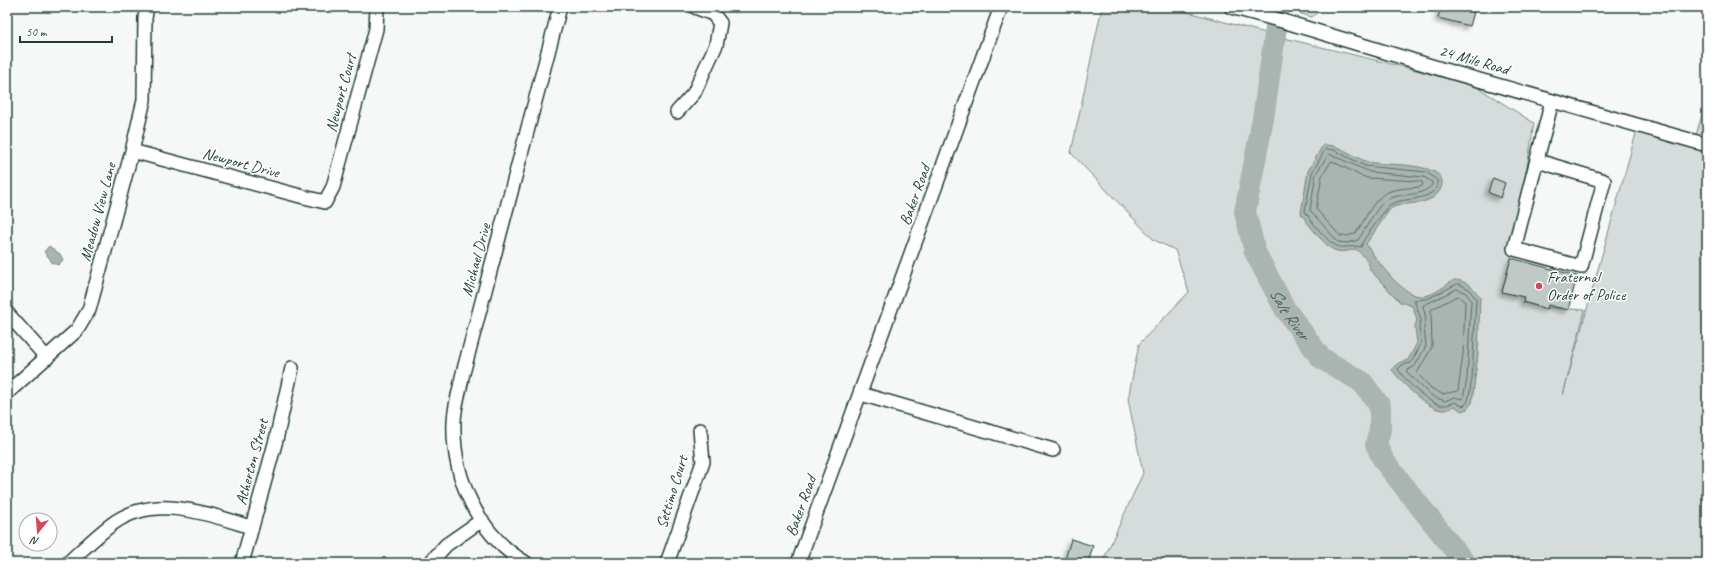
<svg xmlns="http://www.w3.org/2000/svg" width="1714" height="570" font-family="Caveat,sans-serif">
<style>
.green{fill:#d6dcdb;stroke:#7a8c88}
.water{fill:#aab5b1;stroke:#72857f}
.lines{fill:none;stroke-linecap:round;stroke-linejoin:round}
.shore{stroke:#576d66;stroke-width:1}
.river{stroke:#aab5b1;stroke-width:22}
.building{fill:#c0c9c6;stroke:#1f3d34;filter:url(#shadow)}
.minor-casing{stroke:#1f3d34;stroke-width:16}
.minor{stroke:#fff;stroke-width:13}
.poi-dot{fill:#d1495b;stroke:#fff;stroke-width:1.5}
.labels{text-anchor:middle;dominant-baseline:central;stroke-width:3;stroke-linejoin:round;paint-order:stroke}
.street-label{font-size:16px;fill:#1f3d34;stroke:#fff}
.poi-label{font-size:16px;fill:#1f3d34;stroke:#fff;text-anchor:start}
.water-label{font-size:17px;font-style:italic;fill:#49615a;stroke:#fff}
</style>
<defs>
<filter id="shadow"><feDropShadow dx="-3.5" dy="3.5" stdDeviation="2" flood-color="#0004"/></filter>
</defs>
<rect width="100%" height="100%" fill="#f6f7f7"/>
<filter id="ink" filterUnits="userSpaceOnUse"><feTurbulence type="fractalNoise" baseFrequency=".025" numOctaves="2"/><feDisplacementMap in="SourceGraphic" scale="8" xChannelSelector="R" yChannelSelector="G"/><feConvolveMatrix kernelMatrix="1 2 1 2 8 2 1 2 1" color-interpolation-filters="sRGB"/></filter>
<g filter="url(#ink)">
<path class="green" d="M1102,7H1169L1284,38L1412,69L1477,87L1534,123L1514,249L1502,291L1524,297L1523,302L1541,307L1585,310L1563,395L1638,126L1694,142L1707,97V563H1102L1143,473L1128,399L1139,344L1189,292L1175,250L1154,240L1071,153Z
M1277,7H1324L1312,17Z"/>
<path class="water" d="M1323,145C1341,144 1352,157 1368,162C1379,166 1456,160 1440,190C1430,208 1404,200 1390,209L1366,244C1377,260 1403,299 1424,296C1434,295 1446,285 1454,280C1466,280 1474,288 1480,297L1478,354L1472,403L1467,409L1461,411L1455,406C1453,407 1449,409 1446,410C1428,412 1403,383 1392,370C1395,363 1401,362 1408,360L1417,343L1415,327L1417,319L1412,306L1400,302L1370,270C1370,261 1362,255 1356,249C1349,251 1342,253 1334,250C1325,246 1306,222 1301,213L1308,171Z
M49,246L60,254L63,260L58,265L51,262V260L44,252Z"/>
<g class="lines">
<path class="shore" d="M1326,149L1334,150L1365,166L1426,172L1437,180V188C1423,203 1403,196 1388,206L1363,241L1361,247C1354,245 1348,248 1340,247C1330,246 1310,220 1305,211L1312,173Z
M1329,154L1370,172L1424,177L1432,182V185C1420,199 1399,191 1385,201C1375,209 1366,229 1358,240L1347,243L1338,242L1310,210L1316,174Z
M1332,161L1359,175L1368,178L1417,181L1422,182L1423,185L1420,187C1410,188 1398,188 1388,192C1372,199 1366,220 1355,234L1346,236H1340L1316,209L1322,176Z
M1459,284L1469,289L1476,299L1472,379L1468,401L1465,405L1462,406L1455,402C1450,404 1446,406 1440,405C1427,402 1404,380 1398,369L1402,365L1411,363L1421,344L1419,327L1421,319L1414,300L1427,299L1455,285Z
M1457,289L1466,293L1471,300L1467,379L1463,399L1454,397L1445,401L1434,397L1427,392L1406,371L1415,366L1426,346L1424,327L1426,319L1423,306Z
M1458,296L1465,302L1463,354L1458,391L1442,394L1431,388L1417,373L1432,347L1431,310Z"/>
<path class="river" id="s1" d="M1279,7L1263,119L1245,212L1255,252L1285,309L1321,358L1362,382L1380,406V430L1376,444L1384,461L1465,563"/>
</g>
<path class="building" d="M1441,7H1467L1466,10L1474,12L1470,26L1438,18Z
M1493,178L1505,183L1500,198L1488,192Z
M1511,258L1577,276L1568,310L1548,305L1547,309L1523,302L1524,297L1502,292Z
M1071,539L1093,546L1088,563H1064Z"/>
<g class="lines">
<g class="minor-casing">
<path id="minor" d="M1231,7L1286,22L1451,72L1707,145
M677,112L694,93L716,45L720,23L713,14L695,7
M132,151L304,197L325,202L333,187L376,29L377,7
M1538,161L1604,181L1581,267L1514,249L1552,101
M7,313L47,358
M7,393L77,330L89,310L132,151L144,100L145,18L147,7
M861,394L1053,450
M68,563C83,549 98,534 115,522C157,494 208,514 251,527
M242,563L276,440L292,368
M430,563L446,545L482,520
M526,563C478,535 452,477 454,422C454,407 460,391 462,377L560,7
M667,563L703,462L700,430
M798,563L1001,7"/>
</g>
<use href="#minor" class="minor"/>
</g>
</g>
<circle class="poi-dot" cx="1539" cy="286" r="4"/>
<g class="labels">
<g class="street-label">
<text transform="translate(1474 60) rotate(16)">24 Mile Road</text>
<text transform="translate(341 93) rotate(-75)">Newport Court</text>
<text transform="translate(241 163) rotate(15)">Newport Drive</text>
<text transform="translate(915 195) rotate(-70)">Baker Road</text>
<text transform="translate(98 212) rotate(-75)">Meadow View Lane</text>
<text transform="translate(476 260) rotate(-75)">Michael Drive</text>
<text transform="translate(252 462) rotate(-75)">Atherton Street</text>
<text transform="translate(672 492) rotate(-73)">Settimo Court</text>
<text transform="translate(801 506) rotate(-70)">Baker Road</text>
</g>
<g class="poi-label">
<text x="1547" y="277">Fraternal<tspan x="1547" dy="18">Order of Police</tspan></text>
</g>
<g class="water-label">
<text stroke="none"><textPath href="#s1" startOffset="320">Salt River</textPath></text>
</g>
</g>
<rect width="1714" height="570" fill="none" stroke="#fff" stroke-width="24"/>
<rect x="12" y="12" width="1690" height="546" fill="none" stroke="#1f3d34" stroke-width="1.5" filter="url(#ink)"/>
<g transform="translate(38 532) rotate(197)"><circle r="19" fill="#ffffff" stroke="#a5b1ae"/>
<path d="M0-3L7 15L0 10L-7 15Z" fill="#d1495b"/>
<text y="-6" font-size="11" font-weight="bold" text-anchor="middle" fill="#1f3d34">N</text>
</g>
<path d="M20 36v6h92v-6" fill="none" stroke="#1f3d34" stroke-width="2"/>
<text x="26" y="36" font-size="12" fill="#1f3d34" stroke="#ffffff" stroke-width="3" paint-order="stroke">50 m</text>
</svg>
